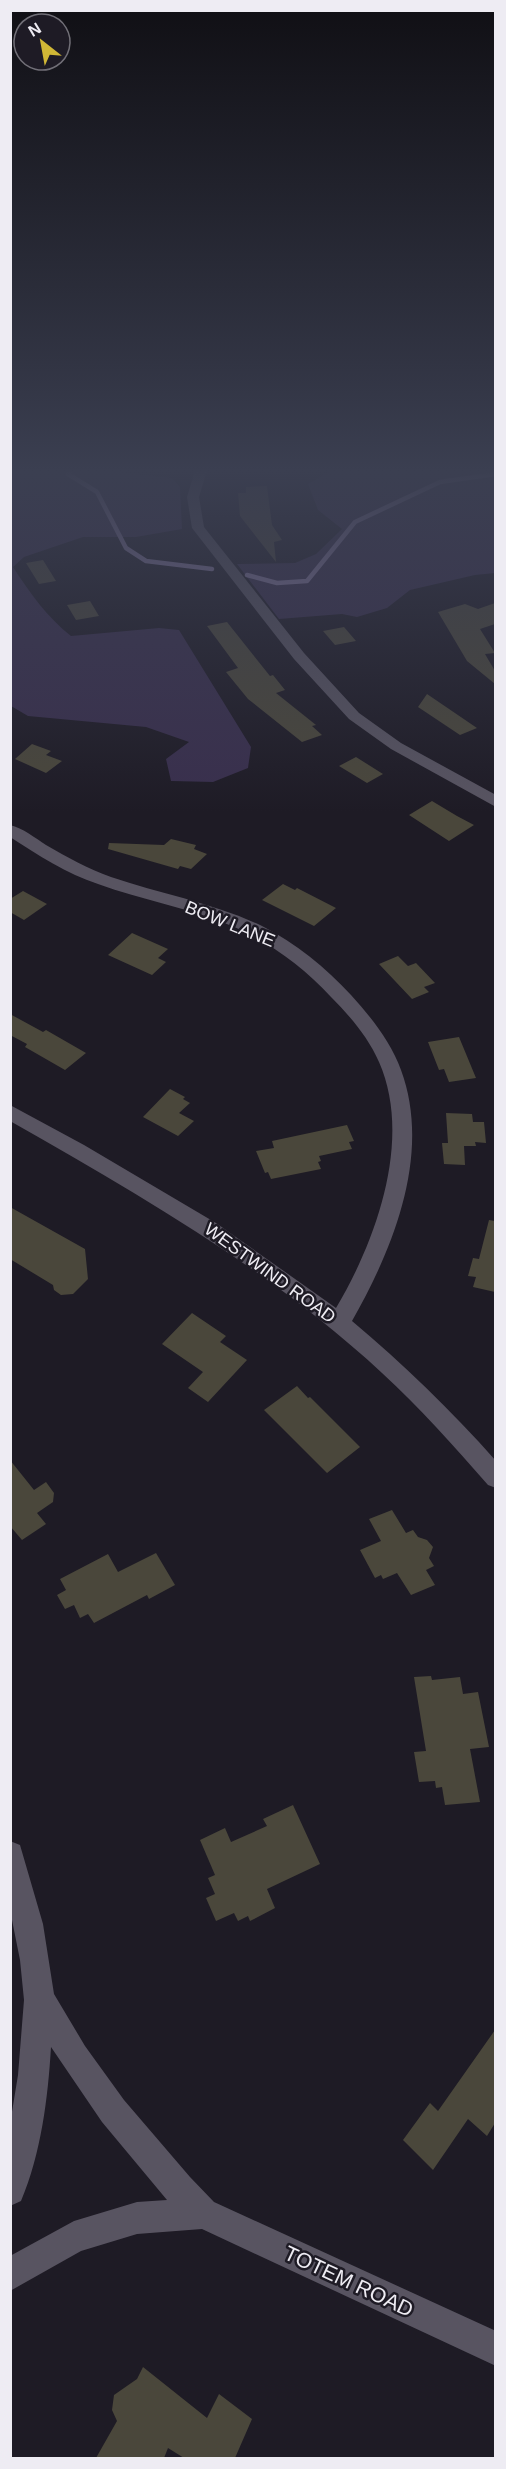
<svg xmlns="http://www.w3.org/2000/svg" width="506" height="2469" font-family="Helvetica,sans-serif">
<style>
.green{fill:#392f4d}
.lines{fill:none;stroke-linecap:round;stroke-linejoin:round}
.stream{stroke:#897ba2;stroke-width:4.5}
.building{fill:#4a473b}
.street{fill:#585461;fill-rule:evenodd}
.labels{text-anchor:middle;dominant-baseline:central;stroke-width:5;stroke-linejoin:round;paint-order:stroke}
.street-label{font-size:18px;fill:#eeecf3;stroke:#1e1b25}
.near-street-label{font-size:21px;fill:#eeecf3;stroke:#1e1b25}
</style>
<rect width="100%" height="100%" fill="#1e1b25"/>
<path class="green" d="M10,467H103L110,471L172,478L180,487L182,529L136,537H83L24,557L13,567C30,593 47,617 71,636L159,628L179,630L251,747L248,768L213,782L171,781L166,759L189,742L146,727L28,716L11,706Z
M337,467H495V573L475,575L410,590L387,608L357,617L342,614L279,619L237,564L295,563L316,554L342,529L318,510L308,484Z"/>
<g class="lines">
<path class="stream" d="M73,467L68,474L97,492L126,548L146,561L212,569
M247,575L277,583L307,581L355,522L440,482L496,474"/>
</g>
<path class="building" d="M267,486L272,525L282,540L274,542L276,562L240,516L238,493H246V487Z
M43,560L56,581L39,584L26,563Z
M90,601L99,616L76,620L67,605Z
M495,603V624L480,629L495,653L485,654L495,671V684L467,661L438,612L465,604L478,609Z
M227,622L270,676L273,675L285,690L276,693L316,725L312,726L322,735L302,742L248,699L226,672L238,668L207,626Z
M344,627L356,641L335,645L323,631Z
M427,694L477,728L460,735L418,707Z
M32,744L51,751L46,755L62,761L46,773L15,759Z
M356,757L383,774L367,783L339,766Z
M432,801L457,816L474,825L449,841L409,815Z
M171,839L196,845L194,849L207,854L191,869L180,866L178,869L108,849L109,843L164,845Z
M283,884L295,890L297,888L336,908L314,926L262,900Z
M23,891L47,904L24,920L10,912V899Z
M132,933L168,949L158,958L166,962L152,975L108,955Z
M398,956L408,966L416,963L435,983L424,987L429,992L412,999L379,964Z
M10,1014L43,1032L46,1030L86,1053L65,1070L25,1047L27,1044L10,1035Z
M459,1037L476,1078L449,1082L444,1069L439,1070L428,1042Z
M170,1089L185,1097L183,1099L190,1103L179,1113L194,1121L178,1136L143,1117Z
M446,1113L472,1114L473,1122H484L486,1143L475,1142L476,1146H464L465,1165L444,1164L442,1143H448Z
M347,1125L354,1141L349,1142L352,1149L319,1156L321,1161L318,1162L321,1169L271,1179L268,1172L265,1173L256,1151L274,1148L272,1141Z
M10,1207L85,1249L88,1279L73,1294L61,1295L54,1290L53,1285L10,1259Z
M489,1220L495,1221V1292L473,1287L476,1277L468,1276L473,1258L479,1259Z
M192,1313L226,1336L220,1342L247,1360L208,1402L188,1388L203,1372L162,1344Z
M297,1386L308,1398L310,1397L360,1447L327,1473L264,1410Z
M10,1460L34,1490L46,1482L54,1493L53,1502L37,1513L46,1524L22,1540L10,1526Z
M392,1510L406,1533L413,1530L418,1537L427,1540L433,1547L429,1558L434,1566L426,1570L435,1585L411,1595L397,1573L383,1579L381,1575L375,1578L360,1550L381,1541L369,1519Z
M156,1553L175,1585L149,1599L147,1595L94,1623L88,1614L80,1618L74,1605L65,1609L57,1595L66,1590L60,1579L108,1554L118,1572Z
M431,1676L432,1680L460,1677L463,1694L478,1692L489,1747L470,1749L480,1802L445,1805L442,1787L436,1788L435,1781L419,1782L414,1752L426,1751L414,1677Z
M293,1805L320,1864L267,1889L275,1908L250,1921L248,1916L238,1921L234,1913L216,1921L206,1898L215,1894L208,1878L215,1875L200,1840L225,1828L231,1842L267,1826L263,1819Z
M495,2030V2123L487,2136L468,2119L433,2170L403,2140L430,2103L438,2111Z
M143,2367L207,2418L219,2394L252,2419L235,2458H184L168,2448L164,2458H96L117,2421L112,2410L114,2395L137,2379Z"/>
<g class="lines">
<path class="street" d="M196,467H208L199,497L204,527L304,653L359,713L401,743L496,795V807L391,749L349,719L294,659L192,528L187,497Z
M10,825C23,828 35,838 46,845C67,857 88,869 111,877C161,894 214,903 262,926C296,943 326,968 351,995C371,1017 391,1042 401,1070C432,1154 393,1249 352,1321C403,1364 451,1410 496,1461V1488L488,1485C454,1446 420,1408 382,1373C272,1271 140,1195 10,1121V1105L84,1145L216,1223L336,1308C376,1241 413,1139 379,1062C368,1037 350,1016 331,997C303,967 270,942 232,926C189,908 142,900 98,884C67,874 38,855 10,837Z
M10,1841L20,1845L43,1924L54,1994L85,2046L124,2100L190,2177L214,2202L496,2331V2366L202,2229L137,2234L81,2251L10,2291V2256L74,2221L137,2202L167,2200L102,2122L51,2047C48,2098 41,2154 21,2201L10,2206V2124L18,2075L24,2000L20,1960L10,1910Z"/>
</g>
<linearGradient id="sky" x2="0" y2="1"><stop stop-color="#100f14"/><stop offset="0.58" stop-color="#3b3f51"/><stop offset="1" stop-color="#3b3f51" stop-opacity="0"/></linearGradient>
<rect width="506" height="812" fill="url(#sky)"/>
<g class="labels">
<g class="street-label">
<text transform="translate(230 924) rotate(22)">BOW LANE</text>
<text transform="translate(270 1273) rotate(36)">WESTWIND ROAD</text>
</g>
<g class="near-street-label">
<text transform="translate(349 2281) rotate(25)">TOTEM ROAD</text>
</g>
</g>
<rect width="506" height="2469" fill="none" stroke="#eeecf3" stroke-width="24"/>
<g transform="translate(42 42) rotate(329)"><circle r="28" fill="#1e1b25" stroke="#716f77" stroke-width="1.5"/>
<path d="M0-4.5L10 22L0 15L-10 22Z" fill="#d0b736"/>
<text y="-9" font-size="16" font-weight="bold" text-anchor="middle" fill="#eeecf3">N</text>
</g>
</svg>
